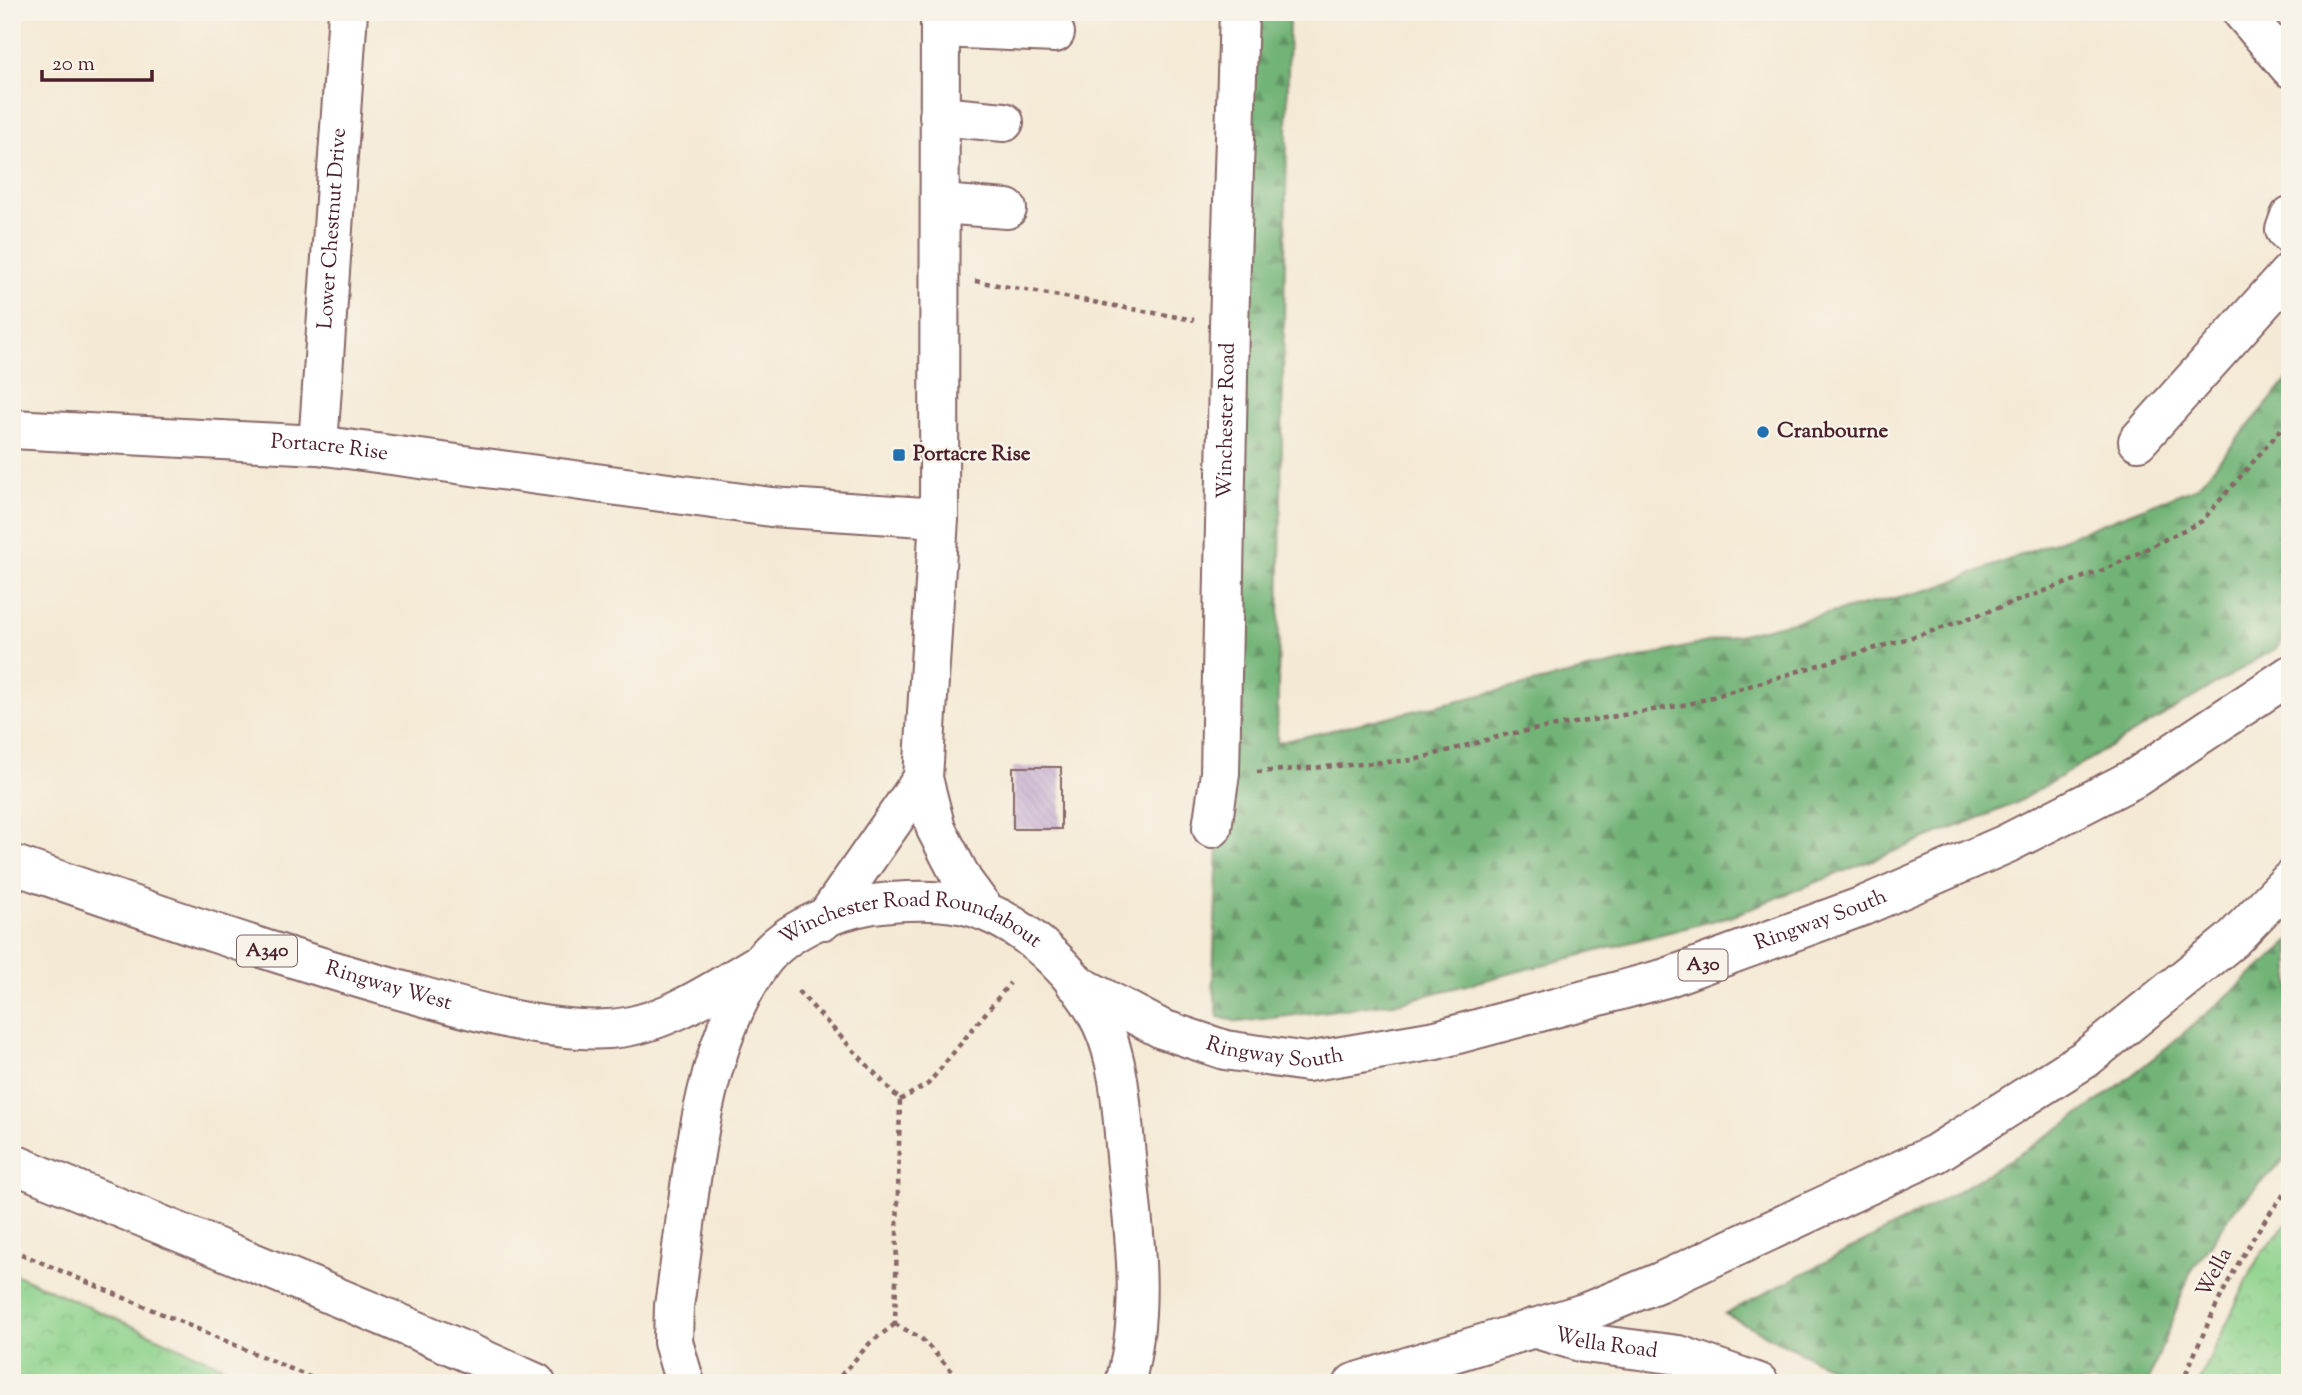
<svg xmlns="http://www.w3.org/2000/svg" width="2302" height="1395" font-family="'Sorts Mill Goudy',serif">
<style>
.forest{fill:url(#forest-firs);stroke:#5e6a51;stroke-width:2}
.park{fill:url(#park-crowns);stroke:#6c785b;stroke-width:2}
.building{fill:url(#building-back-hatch)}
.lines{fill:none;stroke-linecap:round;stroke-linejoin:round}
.minor-casing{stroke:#866666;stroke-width:42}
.major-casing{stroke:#866666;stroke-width:42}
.path{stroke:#866666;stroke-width:4.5;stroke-dasharray:5 5;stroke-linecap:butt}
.minor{stroke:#fff;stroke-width:38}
.major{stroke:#fff;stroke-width:38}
.poi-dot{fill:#1f6fb2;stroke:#f7f3e8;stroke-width:2.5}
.labels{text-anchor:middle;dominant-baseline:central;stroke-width:5;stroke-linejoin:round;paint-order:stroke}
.shield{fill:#f7f3e8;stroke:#7e5f64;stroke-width:2}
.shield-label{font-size:19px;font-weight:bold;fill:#4a1f2b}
.street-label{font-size:21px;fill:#4a1f2b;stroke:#f7f3e8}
.poi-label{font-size:21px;font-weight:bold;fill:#4a1f2b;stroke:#f7f3e8;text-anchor:start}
</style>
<defs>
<pattern id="forest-firs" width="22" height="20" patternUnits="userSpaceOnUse" patternTransform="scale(1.75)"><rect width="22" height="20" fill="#72b477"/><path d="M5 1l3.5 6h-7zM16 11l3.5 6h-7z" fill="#609262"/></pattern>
<pattern id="park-crowns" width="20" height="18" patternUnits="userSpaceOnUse" patternTransform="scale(1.75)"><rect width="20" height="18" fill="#8dd28b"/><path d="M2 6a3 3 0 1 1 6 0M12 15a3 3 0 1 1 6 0" fill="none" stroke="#7bb478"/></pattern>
<pattern id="building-back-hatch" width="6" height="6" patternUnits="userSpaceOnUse" patternTransform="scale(1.75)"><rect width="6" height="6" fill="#bfa4ce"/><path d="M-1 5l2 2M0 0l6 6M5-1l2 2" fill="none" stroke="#9d85a7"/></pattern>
</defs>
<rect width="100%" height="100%" fill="#f7f3e8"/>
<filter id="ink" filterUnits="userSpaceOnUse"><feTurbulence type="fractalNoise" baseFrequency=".0143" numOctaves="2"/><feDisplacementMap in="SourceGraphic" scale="14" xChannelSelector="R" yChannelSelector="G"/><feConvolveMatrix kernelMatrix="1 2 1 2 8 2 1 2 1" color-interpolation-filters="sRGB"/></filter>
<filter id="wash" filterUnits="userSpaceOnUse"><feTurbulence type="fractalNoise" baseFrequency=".00686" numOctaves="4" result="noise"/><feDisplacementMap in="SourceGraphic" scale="28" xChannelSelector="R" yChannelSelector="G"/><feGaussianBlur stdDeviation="1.57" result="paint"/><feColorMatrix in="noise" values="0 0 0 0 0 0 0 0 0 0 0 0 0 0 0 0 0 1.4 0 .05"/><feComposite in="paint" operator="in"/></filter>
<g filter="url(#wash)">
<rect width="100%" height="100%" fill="#f4e9d4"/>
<path class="forest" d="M1248,12H1289L1277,743L1933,589L2197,487L2290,377V635L2275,649L2014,804L1731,916L1401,1002L1239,1022L1218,1017L1213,983Z
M2290,941V1154L2235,1209L2190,1273L2148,1383H1850L1835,1370L1725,1314C1841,1253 1960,1197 2068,1122C2147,1068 2218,1004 2290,941Z"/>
<path class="park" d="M2290,1220V1383H2198L2259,1256Z
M12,1273L261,1383H12Z"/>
<g id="blocks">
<path class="building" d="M1013,767H1061V829H1013Z"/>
</g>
</g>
<g filter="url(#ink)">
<use href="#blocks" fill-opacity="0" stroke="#866666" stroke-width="2"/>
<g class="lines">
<g class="minor-casing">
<g id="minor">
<path d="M940,12L939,518L923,778L936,829L963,881L985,911"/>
<path d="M2242,12L2290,68"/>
<path d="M940,28L1055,33"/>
<path d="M939,116L1004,122"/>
<path d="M940,204L1007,209"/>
<path d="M2290,216L2285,230L2290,235"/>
<path id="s1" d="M12,429L318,445L771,507L939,518"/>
<path d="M2138,441L2290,272"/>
<path id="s2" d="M318,445L348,12"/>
<path id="s3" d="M1212,828L1220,773L1229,326L1239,12"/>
<path d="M824,920L923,778"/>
<path id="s4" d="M1533,1328L1584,1343L1679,1355L1759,1383"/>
</g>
</g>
<g class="major-casing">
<g id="major">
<path id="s5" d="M12,864C140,908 266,952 396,989C460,1007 542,1033 609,1029C663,1026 713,991 758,964"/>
<path id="s6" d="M1075,983L1162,1029L1225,1050L1307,1062L1436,1040L1666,978L1863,906L2006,844L2135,778L2290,675"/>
<path d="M12,1163C187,1237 364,1305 536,1383"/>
<path id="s7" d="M685,1383L673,1342L674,1306C691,1197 696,1055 761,963C787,926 848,905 891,902C922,900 956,899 986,912C1033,931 1081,979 1102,1024C1123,1069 1122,1127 1128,1175C1136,1245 1144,1314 1125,1383"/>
<path d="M1354,1383L1584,1313L1660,1282L1935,1154L2085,1059L2232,940L2290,880"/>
</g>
</g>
<path class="path" d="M975,281L1194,320
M1257,772L1414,760L1508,734L1689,704L1939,629L2106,569L2202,521L2290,419
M798,991L900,1100L895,1324
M900,1100L928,1084L1010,983
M12,1250L324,1383
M895,1324L921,1338L963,1383
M834,1383L870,1343L895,1324
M2182,1383C2212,1313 2241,1246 2290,1187"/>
<use href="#minor" class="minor"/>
<use href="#major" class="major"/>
</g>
</g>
<g class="poi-dot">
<circle cx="1763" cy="432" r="7"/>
<rect x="892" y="448" width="14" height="14" rx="3.5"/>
</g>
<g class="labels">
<g class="shield">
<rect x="237" y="935.5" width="60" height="31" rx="5"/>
<rect x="1678.5" y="949.5" width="49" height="31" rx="5"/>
</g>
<g class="shield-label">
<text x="267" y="951">A340</text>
<text x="1703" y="965">A30</text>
</g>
<g class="street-label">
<text stroke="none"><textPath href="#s2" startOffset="217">Lower Chestnut Drive</textPath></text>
<text stroke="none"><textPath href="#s3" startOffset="408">Winchester Road</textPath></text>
<text stroke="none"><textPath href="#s1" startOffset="318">Portacre Rise</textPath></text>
<text stroke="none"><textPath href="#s6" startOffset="782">Ringway South</textPath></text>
<text stroke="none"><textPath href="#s7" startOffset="604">Winchester Road Roundabout</textPath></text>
<text stroke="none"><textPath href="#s5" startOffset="396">Ringway West</textPath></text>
<text stroke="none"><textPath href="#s6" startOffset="215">Ringway South</textPath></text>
<text transform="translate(2215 1273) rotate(-62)">Wella</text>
<text stroke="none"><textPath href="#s4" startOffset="75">Wella Road</textPath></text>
</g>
<g class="poi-label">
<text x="1777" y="432">Cranbourne</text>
<text x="913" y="455">Portacre Rise</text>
</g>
</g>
<rect width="2302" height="1395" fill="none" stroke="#f7f3e8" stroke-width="42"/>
<path d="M42 70v10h110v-10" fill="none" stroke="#4a1f2b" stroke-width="3.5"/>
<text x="52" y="70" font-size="21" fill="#4a1f2b" stroke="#f7f3e8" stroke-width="5" paint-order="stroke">20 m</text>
</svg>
